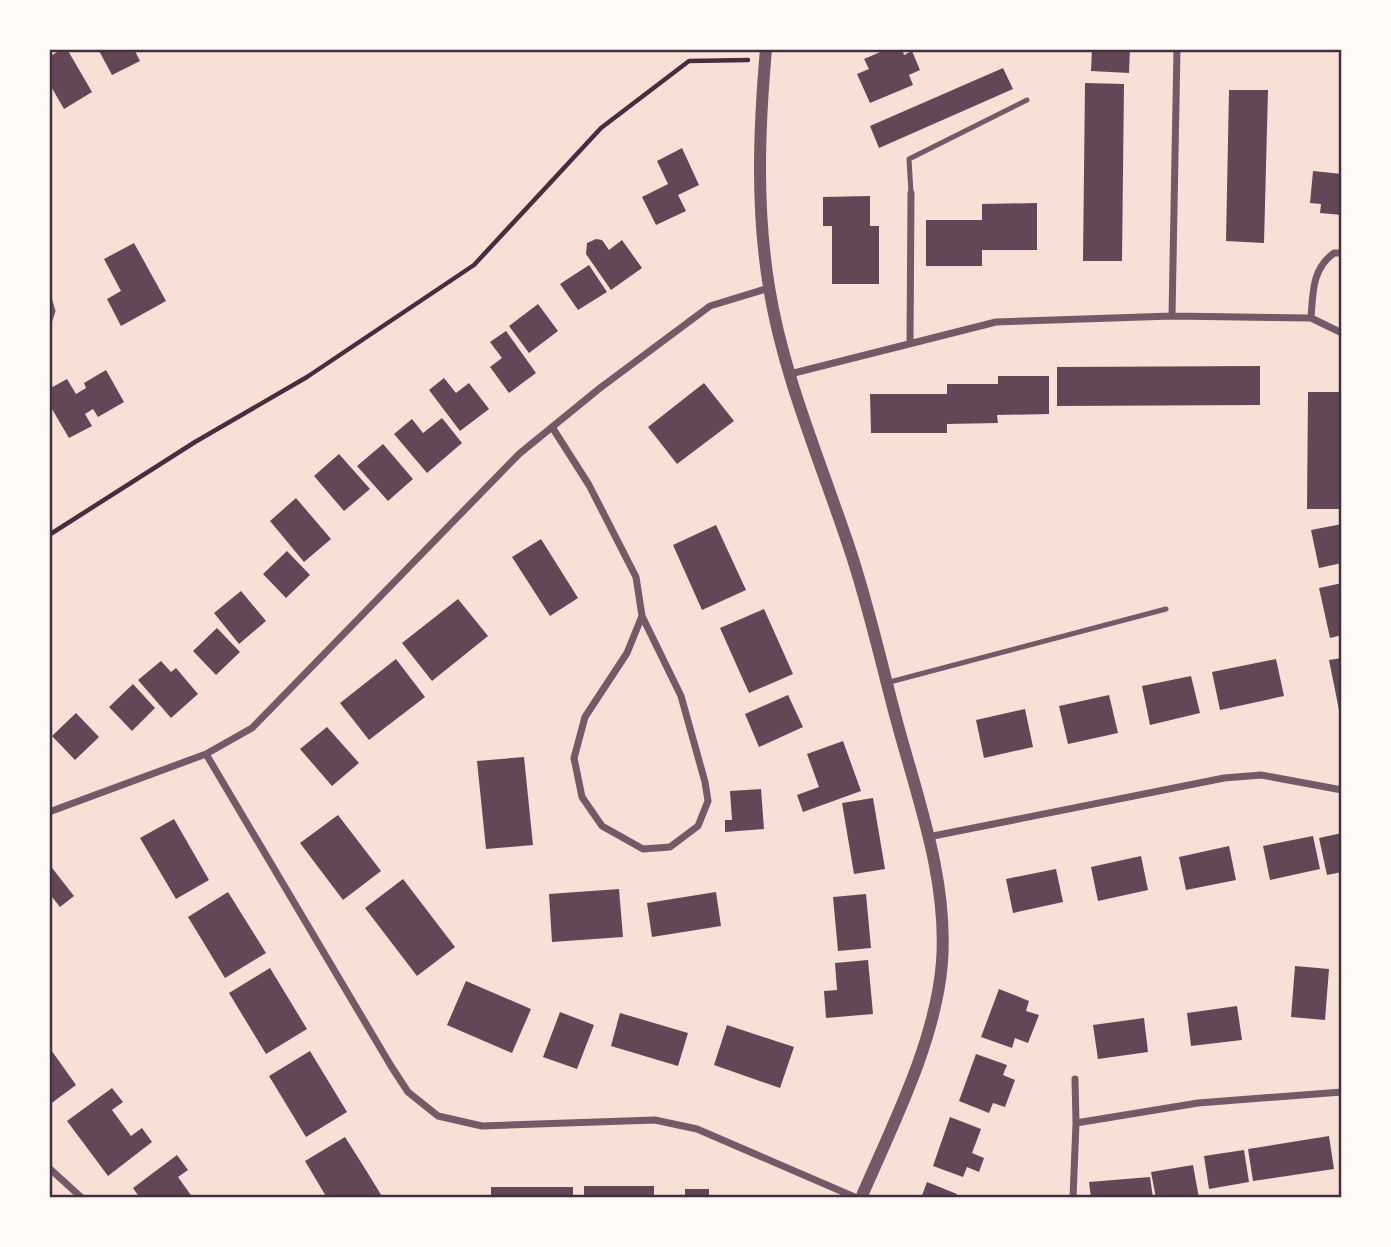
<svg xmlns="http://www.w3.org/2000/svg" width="1391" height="1247" font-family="Georgia,serif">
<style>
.building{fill:#644757}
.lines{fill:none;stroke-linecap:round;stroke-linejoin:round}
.path{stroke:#4a2c40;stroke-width:4.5}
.service{stroke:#755966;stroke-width:5}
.minor{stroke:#755966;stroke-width:7}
.tertiary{stroke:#755966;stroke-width:12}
.neatline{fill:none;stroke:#4a2c40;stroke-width:2.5}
</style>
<rect width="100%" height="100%" fill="#f7e1d7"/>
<path class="building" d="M62,49H67L92,92L64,109L49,83V57Z
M98,49H134L140,61L112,75Z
M887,49H902L904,55L912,51L920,70L909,75L913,85L870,103L857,74L869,69L864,59Z
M1092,49H1130L1129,73L1091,71Z
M1003,68L1013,89L879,148L870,126Z
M1085,83L1124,84L1122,261H1083Z
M1229,90H1268L1264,243L1226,241Z
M682,148L699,185L678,195L686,211L656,225L642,197L668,184L657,161Z
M1313,171L1342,174V215L1320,213L1321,204L1310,203Z
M870,196V226H879V284H832V226H823V197Z
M1037,203V250H982V266H926V220H982V204Z
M596,239L602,240L609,250L622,240L642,268L611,290L586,254L587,243Z
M134,243L166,301L121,326L107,299L121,291L104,259Z
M589,265L607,292L578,310L560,284Z
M538,304L558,331L529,353L509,326Z
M506,331L536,373L509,393L490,367L502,358L490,342Z
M1260,366V405L1057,406V367Z
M106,370L124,402L98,417L93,409L85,414L92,426L69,438L49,404V389L67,379L76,394L86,388L84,383Z
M998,376H1049V414L997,415L998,423L947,424V433H871L870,394H947V384H998Z
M444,378L456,393L469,383L489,409L460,431L429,390Z
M704,383L734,421L677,464L648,427Z
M1308,392H1342V509H1307Z
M442,418L462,443L427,473L394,434L412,419L423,433Z
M383,444L413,479L388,501L357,466Z
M339,454L370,489L344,511L314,476Z
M296,498L331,539L304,562L270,521Z
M1342,524V563L1319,568L1311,530Z
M716,525L746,590L702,610L673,545Z
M541,539L578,598L550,616L512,557Z
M287,551L310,575L286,598L263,574Z
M1342,583V635L1330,638L1319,588Z
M241,591L266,621L239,644L214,613Z
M458,599L488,636L432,681L402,643Z
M764,609L793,674L749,693L720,628Z
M217,628L240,652L216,675L193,651Z
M1342,658V720H1341L1329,660Z
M396,659L425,697L369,740L340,703Z
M1276,659L1284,696L1220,710L1212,672Z
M161,661L171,672L176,668L198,694L171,718L138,680Z
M1191,676L1200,713L1150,725L1142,686Z
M133,684L155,708L132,731L109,707Z
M788,695L803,727L759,747L745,714Z
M1109,695L1118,733L1068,744L1059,706Z
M1025,709L1033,747L984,758L976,720Z
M76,713L99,737L75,760L52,736Z
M327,727L359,763L332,786L300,749Z
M843,741L861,791L803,812L797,795L819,787L807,754Z
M524,757L533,845L486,849L477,761Z
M761,789L764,829L725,832V820H732L730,791Z
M873,798L885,869L854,874L842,803Z
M338,815L381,871L343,900L300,843Z
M174,819L209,880L176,899L140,838Z
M1342,833V872L1327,875L1319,838Z
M1313,836L1320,869L1270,880L1263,846Z
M1229,846L1236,880L1186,890L1179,857Z
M1141,856L1148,890L1098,901L1091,867Z
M49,864L74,896L60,907L52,897L49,899Z
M1056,869L1063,902L1013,913L1006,879Z
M403,879L455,947L417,976L365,908Z
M619,889L623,937L552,942L549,894Z
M228,892L266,953L225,978L188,917Z
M716,892L721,926L652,937L647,903Z
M866,894L871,948L838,951L833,897Z
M868,960L873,1014L826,1018L824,991L837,990L835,963Z
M1295,966L1329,969L1325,1020L1291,1017Z
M270,968L307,1029L266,1054L229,993Z
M466,981L531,1009L512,1053L447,1025Z
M999,989L1029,1001L1026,1011L1039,1015L1028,1043L1015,1038L1012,1048L981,1037Z
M1237,1006L1242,1040L1191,1046L1187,1013Z
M560,1012L594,1025L577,1069L543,1057Z
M620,1013L688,1033L678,1066L611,1046Z
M1144,1018L1148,1052L1098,1059L1093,1025Z
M727,1025L794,1047L780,1088L714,1065Z
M49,1047L76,1085L49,1105Z
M310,1051L347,1112L306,1137L269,1076Z
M976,1054L1007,1065L1003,1075L1015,1080L1005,1107L993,1103L989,1113L959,1101Z
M112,1088L123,1102L112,1110L131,1136L142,1128L152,1142L108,1176L67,1121Z
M950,1117L981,1129L972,1153L984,1158L979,1172L967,1167L963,1177L933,1166Z
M1329,1136L1334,1169L1253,1181L1248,1149Z
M345,1137L364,1167L383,1198H327L305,1161Z
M1244,1150L1249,1182L1209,1189L1204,1156Z
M177,1155L188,1170L178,1177L193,1198H140L133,1188Z
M1193,1165L1199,1198H1156L1151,1172Z
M1150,1177L1153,1198H1091L1089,1182Z
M927,1182L957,1194L955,1198H921Z
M584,1186H654V1198H584Z
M491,1187H573V1198H491Z
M685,1189H709V1198H685Z"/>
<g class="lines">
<path class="path" d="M49,535L195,442L307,377L474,265L601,128L689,61L748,60"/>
<path class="service" d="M911,193L909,159L1027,100
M886,683L1166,609"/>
<path class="minor" d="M769,288L710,306L600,388L519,454L252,728L206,754L391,1066L408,1092L438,1116L482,1126L655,1120L697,1129L857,1198
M49,301L52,311L49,320
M1172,316L1177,49
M1311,318C1313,292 1312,269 1334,253H1342
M910,343L911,193
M790,374L996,322L1172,316L1311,318L1342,333
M552,427L589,485L636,577L642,616L681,696L705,782L708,801L698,826L670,847L643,849L602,826L582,797L574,758L585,717L627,653L642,616
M49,812L206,754
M928,837L1224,778L1261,775L1342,790
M1075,1079L1076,1123
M49,1168L82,1198
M1073,1198L1076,1123L1198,1103L1342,1092"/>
<path class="tertiary" d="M766,49C759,129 756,208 769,287C783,375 820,460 848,544C868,602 881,663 897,722C918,800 948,880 942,962C936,1041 892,1126 861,1198"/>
</g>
<rect width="1391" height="1247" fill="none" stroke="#fffaf5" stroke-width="102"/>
<rect x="51" y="51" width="1289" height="1145" class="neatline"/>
</svg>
